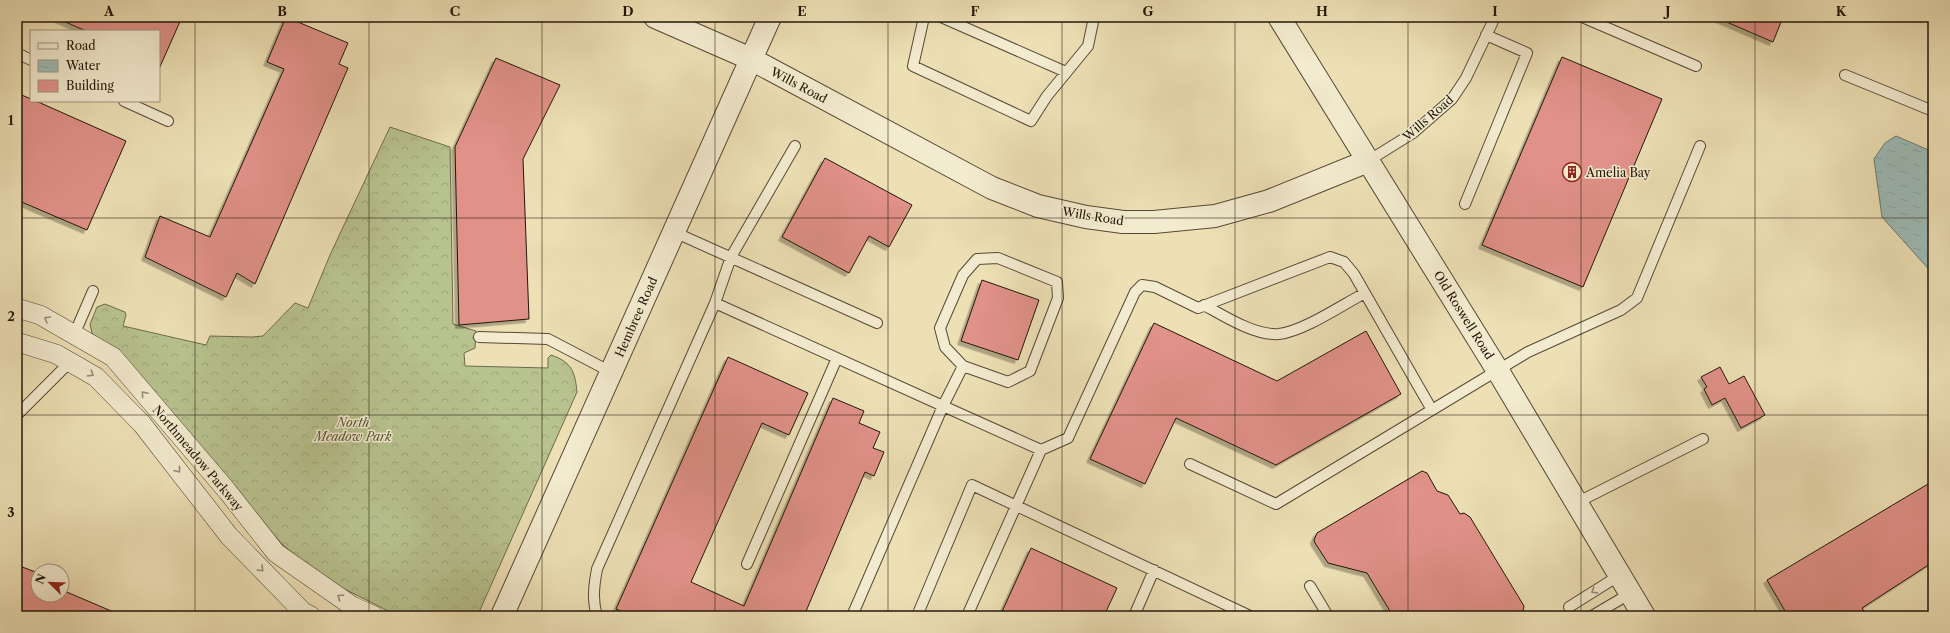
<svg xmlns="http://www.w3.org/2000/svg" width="1950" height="633" font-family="'Libre Caslon Text',serif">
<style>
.forest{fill:url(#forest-crowns);stroke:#6d6c4c}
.water{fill:url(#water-ripples);stroke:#6c7972}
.building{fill:#e09188;stroke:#23170a;filter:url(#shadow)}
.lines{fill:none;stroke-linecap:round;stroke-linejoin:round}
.service-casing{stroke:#564935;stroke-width:12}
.minor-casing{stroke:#564935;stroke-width:20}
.tertiary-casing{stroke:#564935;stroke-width:24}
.service{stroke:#f3ebcf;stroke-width:10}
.minor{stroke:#f3ebcf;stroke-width:19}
.tertiary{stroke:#f3ebcf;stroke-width:22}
.oneway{stroke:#958c76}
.grid{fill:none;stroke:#23170a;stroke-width:1;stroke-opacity:0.55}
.labels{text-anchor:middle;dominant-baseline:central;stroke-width:3;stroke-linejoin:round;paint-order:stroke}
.street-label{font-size:12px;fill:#23170a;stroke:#f3ebcf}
.poi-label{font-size:12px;fill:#23170a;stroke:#f3ebcf;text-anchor:start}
.park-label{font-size:12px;font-style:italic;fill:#575338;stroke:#f3ebcf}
.neatline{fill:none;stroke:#23170a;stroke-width:1.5}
.grid-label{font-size:13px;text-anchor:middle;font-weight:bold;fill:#23170a}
</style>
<defs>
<pattern id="forest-crowns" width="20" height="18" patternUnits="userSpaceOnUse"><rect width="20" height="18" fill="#b7c28e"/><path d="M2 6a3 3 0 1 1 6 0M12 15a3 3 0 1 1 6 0" fill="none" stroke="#9da679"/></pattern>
<pattern id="water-ripples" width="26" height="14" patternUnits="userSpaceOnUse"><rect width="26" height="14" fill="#9dbbb7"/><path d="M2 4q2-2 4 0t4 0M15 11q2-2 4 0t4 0" fill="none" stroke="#87a09c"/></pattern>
<filter id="shadow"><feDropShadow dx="-3.5" dy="3.5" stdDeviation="0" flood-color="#0004"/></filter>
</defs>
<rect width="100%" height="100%" fill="#ede0b5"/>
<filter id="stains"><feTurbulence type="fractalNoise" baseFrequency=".005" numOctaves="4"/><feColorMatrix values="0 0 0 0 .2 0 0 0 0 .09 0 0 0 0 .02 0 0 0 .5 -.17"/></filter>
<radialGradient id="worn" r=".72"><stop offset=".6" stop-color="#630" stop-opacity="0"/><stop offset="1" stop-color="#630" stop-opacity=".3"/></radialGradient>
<path class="forest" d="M390,127L450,147L453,324L476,331L475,348L464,353L465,366L548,368V358L551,355C572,362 575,372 577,392L480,610L475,616H398L323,578L283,545L92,333L90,324L97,307L105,304L125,312L126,315L123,326L206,345L210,336L252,337L263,336L295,303L308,308L330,255Z"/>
<path class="water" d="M1896,136L1933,152V274L1882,217L1874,159L1885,143Z"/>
<path class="building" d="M54,17H182L159,69V31H86Z
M286,17L348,43L339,64L348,68L255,284L237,273L226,297L145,257L160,216L210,237L284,69L267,62Z
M1715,17H1783L1773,42Z
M1562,57L1662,99L1583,287L1482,245Z
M496,58L560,85L523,159L529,319L459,325L455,147Z
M17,93L31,99V101H36L126,141L87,230L17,200Z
M825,158L912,205L889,247L869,236L849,273L782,237Z
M982,280L1039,300L1018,360L961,341Z
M1154,323L1277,381L1366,331L1401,394L1276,465L1176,418L1145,484L1090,459Z
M728,357L808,393L789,435L762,423L691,582L744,606L833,398L864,411L859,423L880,432L873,448L884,452L874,476L865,472L804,616H632L616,609Z
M1720,367L1729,384L1744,376L1765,415L1741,428L1725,398L1712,405L1704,389L1707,387L1701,377Z
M1422,471L1427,473L1437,491L1448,495L1460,514L1464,513L1470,517L1524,606L1522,616H1393L1367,573L1328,563L1315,543L1314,540L1317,533Z
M1933,481V562L1862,608L1867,616H1788L1767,580Z
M1031,548L1117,588L1104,616H1000Z
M17,565L38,573L33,584L38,586V595H62V590L123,616H17Z"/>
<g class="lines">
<g class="service-casing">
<path id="service" d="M924,17L913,66L1031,121L1047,96L1088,46L1094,17
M941,17L1066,72
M1582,17L1696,66
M17,53L31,60
M1845,75L1933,111
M124,101L168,121
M1368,161L1413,133L1452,99L1466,78L1495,17
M1465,204L1527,53L1486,35
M674,232L877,323
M715,303L731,257L795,146
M1204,305C1224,316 1255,336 1279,334C1304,331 1342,305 1365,293
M74,335L93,291
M479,337L548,339L611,372
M963,366L945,347L940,328L963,275L977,259L998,258L1057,282L1058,298L1030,371L1008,382L963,366L943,406L1041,450L1068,438L1135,292L1142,285L1155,287L1198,308L1330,257L1344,262L1354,274L1432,410
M17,415L70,362
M1190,464L1276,504L1528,352L1621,310L1637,298L1700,146
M1576,503L1703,439
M747,564L837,358
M1310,586L1328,616
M1569,607L1620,575
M597,616C592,600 594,585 597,569L715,303L943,406L852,616
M917,616L972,485L1250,616
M967,616L1041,450
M1134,616L1154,570
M1592,616L1631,593"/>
</g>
<g class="minor-casing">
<path id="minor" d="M17,308L40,315L113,357L228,492L276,553L352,606L374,616
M17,342L56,354L96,377L142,424L229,536L303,612L311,616"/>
</g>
<g class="tertiary-casing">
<path id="tertiary" d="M655,17L751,59L992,188L1038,206L1086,217L1123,222H1154L1215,216L1269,201L1368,161
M1279,17L1498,371L1644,616
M502,616L770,17"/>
</g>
<use href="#service" class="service"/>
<use href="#minor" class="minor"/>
<use href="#tertiary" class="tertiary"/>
</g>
<defs><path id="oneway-chevron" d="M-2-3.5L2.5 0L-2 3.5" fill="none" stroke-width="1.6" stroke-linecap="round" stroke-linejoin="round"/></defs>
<g class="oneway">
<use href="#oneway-chevron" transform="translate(47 319) rotate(-150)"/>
<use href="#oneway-chevron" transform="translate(91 374) rotate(32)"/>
<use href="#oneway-chevron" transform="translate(144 394) rotate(-130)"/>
<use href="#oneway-chevron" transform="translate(178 470) rotate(52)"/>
<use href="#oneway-chevron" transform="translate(261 569) rotate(45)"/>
<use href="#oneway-chevron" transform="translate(1594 591) rotate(148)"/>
<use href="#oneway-chevron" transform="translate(340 597) rotate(-145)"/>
</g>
<path class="grid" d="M195,17V616M369,17V616M542,17V616M715,17V616M888,17V616M1062,17V616M1235,17V616M1408,17V616M1581,17V616M1755,17V616M17,218H1933M17,415H1933"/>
<defs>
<g id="building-ring" transform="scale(1)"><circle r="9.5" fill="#f3ebcf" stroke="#8f2418" stroke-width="1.5"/><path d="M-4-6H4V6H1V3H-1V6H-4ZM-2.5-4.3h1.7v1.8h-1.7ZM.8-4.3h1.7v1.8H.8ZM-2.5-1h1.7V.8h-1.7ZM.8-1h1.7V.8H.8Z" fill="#8f2418"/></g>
</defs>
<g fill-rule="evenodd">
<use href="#building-ring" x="1572" y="172"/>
</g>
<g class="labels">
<g class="street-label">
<text transform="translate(799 85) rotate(28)">Wills Road</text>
<text transform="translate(1428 118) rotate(-41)">Wills Road</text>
<text transform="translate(1093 216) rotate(9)">Wills Road</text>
<text transform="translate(1464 315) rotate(58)">Old Roswell Road</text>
<text transform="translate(636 317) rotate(-66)">Hembree Road</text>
<text transform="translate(198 458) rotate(50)">Northmeadow Parkway</text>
</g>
<g class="poi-label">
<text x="1586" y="172">Amelia Bay</text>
</g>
<g class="park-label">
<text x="353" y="422">North<tspan x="353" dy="14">Meadow Park</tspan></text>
</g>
</g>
<rect width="1950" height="633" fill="none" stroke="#ede0b5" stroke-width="44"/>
<rect x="30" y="30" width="130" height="72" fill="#f3ebcf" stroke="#a09680"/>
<rect x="38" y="43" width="20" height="6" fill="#f3ebcf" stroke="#a09680"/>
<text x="66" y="50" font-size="12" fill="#23170a">Road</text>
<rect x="38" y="60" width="20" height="12" fill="url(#water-ripples)" stroke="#a09680"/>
<text x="66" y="70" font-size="12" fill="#23170a">Water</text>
<rect x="38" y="80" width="20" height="12" fill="#e09188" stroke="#a09680"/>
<text x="66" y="90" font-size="12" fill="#23170a">Building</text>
<g transform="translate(50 583) rotate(293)"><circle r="19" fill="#f3ebcf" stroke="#a09680"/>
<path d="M0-3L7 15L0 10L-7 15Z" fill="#8f2418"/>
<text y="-6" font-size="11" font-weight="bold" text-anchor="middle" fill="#23170a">N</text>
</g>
<rect x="22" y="22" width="1906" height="589" class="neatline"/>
<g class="grid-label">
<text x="109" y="16">A</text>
<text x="282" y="16">B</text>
<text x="455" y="16">C</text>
<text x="628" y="16">D</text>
<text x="802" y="16">E</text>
<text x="975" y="16">F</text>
<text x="1148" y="16">G</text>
<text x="1322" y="16">H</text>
<text x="1495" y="16">I</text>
<text x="1668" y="16">J</text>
<text x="1841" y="16">K</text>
<text x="11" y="125">1</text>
<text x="11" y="321">2</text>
<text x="11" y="517">3</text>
</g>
<rect width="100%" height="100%" filter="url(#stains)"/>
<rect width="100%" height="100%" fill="url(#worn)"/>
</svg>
